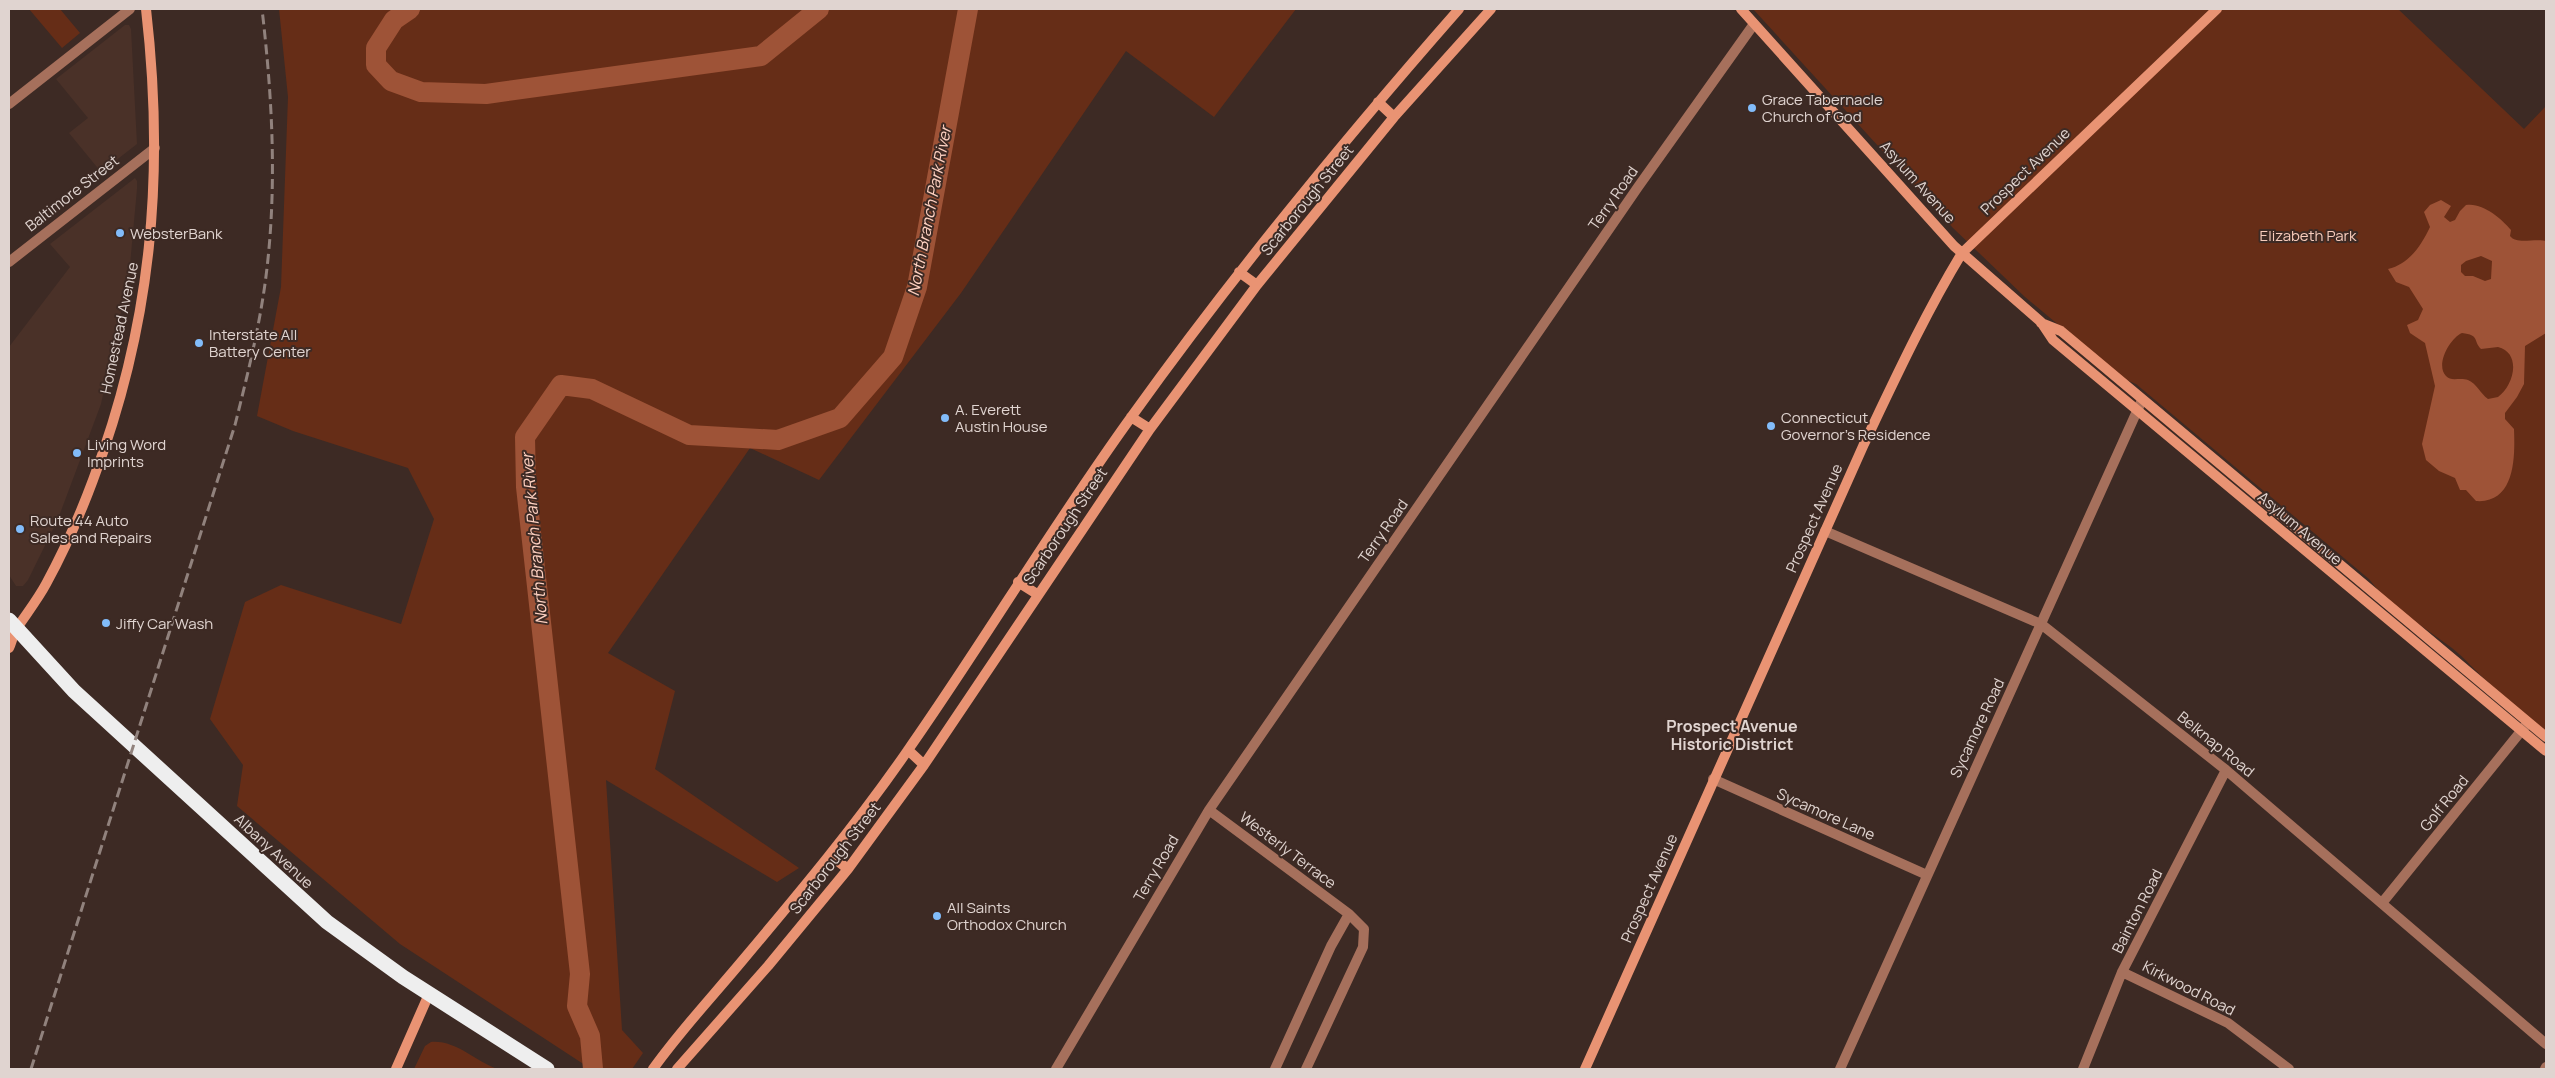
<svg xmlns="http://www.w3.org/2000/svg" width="2555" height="1078" font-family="Manrope,sans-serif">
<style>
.built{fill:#4a3128}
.green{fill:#662d17}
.water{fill:#9e5337;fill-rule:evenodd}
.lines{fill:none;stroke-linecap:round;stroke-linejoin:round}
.river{stroke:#9e5337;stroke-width:20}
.street{stroke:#a6705c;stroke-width:10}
.secondary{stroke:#e99373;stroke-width:10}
.highway{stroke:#eee;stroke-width:15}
.rail{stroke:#91827d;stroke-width:3;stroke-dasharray:10 5;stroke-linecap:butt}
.poi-dot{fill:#82bcfa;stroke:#3d2a24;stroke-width:2}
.labels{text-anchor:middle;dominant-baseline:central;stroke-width:4;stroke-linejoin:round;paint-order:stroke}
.poi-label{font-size:15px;fill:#e0d4d0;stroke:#3d2a24;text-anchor:start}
.street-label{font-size:15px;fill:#e0d4d0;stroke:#3d2a24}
.park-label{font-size:15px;fill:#f7cbbb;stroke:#3d2a24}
.water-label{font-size:16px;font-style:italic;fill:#ffd2c2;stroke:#3d2a24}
.neighbourhood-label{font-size:16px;font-weight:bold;fill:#e0d4d0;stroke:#3d2a24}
</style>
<rect width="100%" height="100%" fill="#3d2a24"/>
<path class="built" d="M125,25H129L131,29L137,144L101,172L69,133L88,118L56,79Z
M135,178L137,181V189L129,276L101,404L58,519L28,580L23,586H16L9,575V347L70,267L50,244Z"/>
<path class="green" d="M29,9H60L80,33L62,48Z
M279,9H1296L1214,117L1126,51L961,293L819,480L750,448L608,653L675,691L655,769L799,868L777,882L606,780L622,1030L643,1053L632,1069H591L400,944L237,806L243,765L210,719L245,602L281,585L401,624L434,519L408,468L293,431L257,416L281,287L288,97Z
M1753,9H2398L2524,129L2546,106V732C2527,716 2506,700 2488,682C2475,671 2465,658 2452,648C2423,626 2391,608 2369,579L2136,384L2122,378L2025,297L1953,228Z
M431,1042C456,1040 475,1061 497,1069H414L425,1046Z"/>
<path class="water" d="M2441,200L2451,206L2444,217L2450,222L2455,220L2460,211L2466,205C2482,202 2501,218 2511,230L2510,236C2517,245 2534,238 2546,241V333L2525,346L2524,384L2517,397L2505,413V419L2514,429C2515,455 2516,504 2476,501L2466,490H2460L2455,478L2439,471L2426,460L2422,444L2435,386L2425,343L2410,333L2407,325L2418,320L2423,309L2409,287L2396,282L2388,269C2409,264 2421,246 2430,227L2424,212L2430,205ZM2481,256L2492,261L2491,279L2485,281L2473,276H2465L2461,272V265L2466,261ZM2462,333C2480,335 2473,341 2481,349L2498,347C2522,353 2514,386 2498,397L2488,399C2480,393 2477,384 2468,380C2460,377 2451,382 2446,376C2435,365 2450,338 2462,333Z"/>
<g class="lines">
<path class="river" d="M410,9L394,20L376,48V65L391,81L421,92L486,94L761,56L819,9
M593,1069L590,1036L577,1006L580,974L526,487L525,437L561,385L592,389L689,435L778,440L840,418L893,357L917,287L968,9"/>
<path class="street" d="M9,104L130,9
M9,262L155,148
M1825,531L2041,624L2226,770L2546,1044
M1713,779L1927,875
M1209,810L1349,914L1364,929L1363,947L1306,1069
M2382,903L2526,725
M2122,972L2228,1023L2289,1069
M1056,1069L1209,810L1638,187L1754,24
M1275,1069L1331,946L1349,914
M1840,1069L2142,400
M2083,1069L2122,972L2226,770
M2545,1069L2546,1067"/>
<path class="secondary" d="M1741,9L1954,246L2041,322L2053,340L2546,751
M1378,102L1394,117
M1239,272L1257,285
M2041,323L2061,331L2091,356L2546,737
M1131,417L1150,429
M1018,582L1037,594
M9,648C12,642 13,634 17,628C27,613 38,599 46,584C64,551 80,515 93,480C152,324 165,174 146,9
M908,750L924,765
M831,856L848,869
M396,1069L429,994
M653,1069C680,1031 712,997 742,961C800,892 857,824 908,750C985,640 1053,525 1132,416C1233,275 1344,140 1459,9
M677,1069L768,966L848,869L924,765L1150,429L1257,285L1394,117L1491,9
M1585,1069L1864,444C1895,379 1925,314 1962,253L2217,9"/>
<path class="highway" d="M9,620L74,691L327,922L403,977L547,1069"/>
<path class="rail" d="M31,1069L235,425C248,373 261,321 267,268C277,181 272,95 262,9"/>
</g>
<g class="poi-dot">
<circle cx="1752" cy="108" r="5"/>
<circle cx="120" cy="233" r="5"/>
<circle cx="199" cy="343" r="5"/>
<circle cx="945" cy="418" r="5"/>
<circle cx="1771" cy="426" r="5"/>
<circle cx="77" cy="453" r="5"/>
<circle cx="20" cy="529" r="5"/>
<circle cx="106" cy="623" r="5"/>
<circle cx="937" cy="916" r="5"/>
</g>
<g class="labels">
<g class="poi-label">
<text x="1762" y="99">Grace Tabernacle<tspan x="1762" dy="17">Church of God</tspan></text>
<text x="130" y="233">WebsterBank</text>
<text x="209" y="334">Interstate All<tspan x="209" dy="17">Battery Center</tspan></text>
<text x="955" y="409">A. Everett<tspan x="955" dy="17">Austin House</tspan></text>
<text x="1781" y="417">Connecticut<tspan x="1781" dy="17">Governor's Residence</tspan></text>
<text x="87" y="444">Living Word<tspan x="87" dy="17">Imprints</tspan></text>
<text x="30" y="520">Route 44 Auto<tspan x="30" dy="17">Sales and Repairs</tspan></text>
<text x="116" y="623">Jiffy Car Wash</text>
<text x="947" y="907">All Saints<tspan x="947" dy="17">Orthodox Church</tspan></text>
</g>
<g class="street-label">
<text transform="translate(2025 171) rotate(-44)">Prospect Avenue</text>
<text transform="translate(1918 182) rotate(48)">Asylum Avenue</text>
<text transform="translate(72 193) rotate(-38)">Baltimore Street</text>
<text transform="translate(1613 198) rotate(-55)">Terry Road</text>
<text transform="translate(1307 200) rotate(-51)">Scarborough Street</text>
<text transform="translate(119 328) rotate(-78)">Homestead Avenue</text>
<text transform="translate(1814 518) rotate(-66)">Prospect Avenue</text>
<text transform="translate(1065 526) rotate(-56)">Scarborough Street</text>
<text transform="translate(2300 528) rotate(40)">Asylum Avenue</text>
<text transform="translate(1383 531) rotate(-55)">Terry Road</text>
<text transform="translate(1977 728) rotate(-65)">Sycamore Road</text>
<text transform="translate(2216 744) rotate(39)">Belknap Road</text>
<text transform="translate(2444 803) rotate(-51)">Golf Road</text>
<text transform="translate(1826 814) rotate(24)">Sycamore Lane</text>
<text transform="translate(1288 850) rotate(37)">Westerly Terrace</text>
<text transform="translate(274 851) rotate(43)">Albany Avenue</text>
<text transform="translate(835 858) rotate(-52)">Scarborough Street</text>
<text transform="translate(1156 868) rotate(-60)">Terry Road</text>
<text transform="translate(1649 888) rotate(-66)">Prospect Avenue</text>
<text transform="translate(2137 911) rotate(-63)">Bainton Road</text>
<text transform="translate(2189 988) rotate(27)">Kirkwood Road</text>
</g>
<g class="park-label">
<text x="2308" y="235">Elizabeth Park</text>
</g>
<g class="water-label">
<text transform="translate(929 211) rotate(-79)">North Branch Park River</text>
<text transform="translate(534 539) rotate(-95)">North Branch Park River</text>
</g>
<g class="neighbourhood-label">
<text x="1732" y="726">Prospect Avenue<tspan x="1732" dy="18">Historic District</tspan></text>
</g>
</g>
<rect width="2555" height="1078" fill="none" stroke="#e0d4d0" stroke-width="20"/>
</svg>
